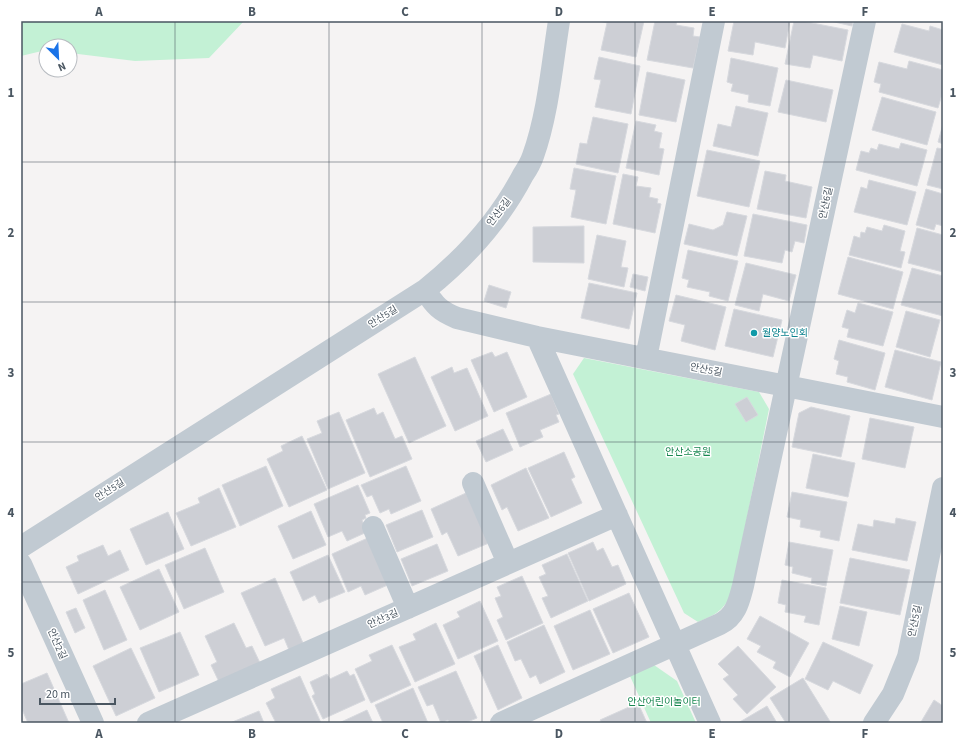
<svg xmlns="http://www.w3.org/2000/svg" width="964" height="744" font-family="'Source Sans 3','Noto Sans KR',sans-serif">
<style>
.green{fill:#c3f1d5}
.building{fill:#cdcfd5;stroke:#d7d9de}
.lines{fill:none;stroke-linecap:round;stroke-linejoin:round}
.street{stroke:#c1cad2;stroke-width:22}
.grid{fill:none;stroke:#4a5661;stroke-width:1;stroke-opacity:0.55}
.culture-dot{fill:#0f9aa8;stroke:#fff;stroke-width:1.5}
.labels{text-anchor:middle;dominant-baseline:central;stroke-width:3;stroke-linejoin:round;paint-order:stroke}
.street-label{font-size:10px;fill:#4a5661;stroke:#fff}
.culture-label{font-size:10px;fill:#0d838f;stroke:#fff;text-anchor:start}
.park-label{font-size:10px;fill:#17864f;stroke:#fff}
.neatline{fill:none;stroke:#4a5661;stroke-width:1.5}
.grid-label{font-size:13px;text-anchor:middle;font-weight:bold;fill:#4a5661}
</style>
<rect width="100%" height="100%" fill="#f5f3f3"/>
<path class="green" d="M21,21H244L209,58L135,61L70,53V46H46V50L21,56Z
M584,358L759,392L769,409L731,596C721,612 715,615 698,622L684,613L573,374Z
M654,665L677,681L696,723H651L630,676Z"/>
<path class="building" d="M600,21H644L636,57L601,50L607,23Z
M655,21H677L676,25L694,28L693,36L700,37L693,68L647,60Z
M734,21H790L785,48L755,42L753,55L728,51Z
M794,21H802L848,30L842,61L813,55L810,68L785,64Z
M830,21H853L852,26Z
M902,24L929,31L930,26L943,30V65L894,52Z
M599,57L640,66L631,114L595,107L601,80L594,79Z
M731,58L778,68L770,106L748,102L749,95L731,91L733,84L727,82Z
M909,61L943,70V91L938,108L879,92L881,84L874,82L879,62L907,69Z
M647,72L685,80L676,122L639,115Z
M786,80L833,90L826,122L778,112Z
M882,97L936,112L927,145L872,130Z
M736,106L768,113L758,156L713,146L718,124L731,127Z
M593,117L628,124L618,173L576,164L580,143L587,144Z
M636,121L656,125L654,131L662,133L659,148L664,149L659,175L626,168Z
M943,124V144L938,142Z
M901,143L927,150L917,186L856,170L861,151L869,153L871,148L877,150L879,144L899,149Z
M937,148L943,149V189L927,185Z
M707,150L760,161L749,207L697,196Z
M574,168L616,176L606,224L571,217L576,190L570,189Z
M765,171L786,175L785,181L812,187L806,218L757,209Z
M623,174L638,177L636,186L651,188L649,197L658,199L657,203L661,204L655,233L613,224Z
M869,180L916,192L907,225L854,212L861,187L867,189Z
M926,189L943,194V226L936,224L934,230L916,225Z
M727,212L747,216L737,256L684,244L689,224L713,230L723,225Z
M753,214L807,225L804,243L795,241L792,252L785,250L782,263L744,256Z
M884,225L905,231L900,251L905,252L901,268L849,255L854,236L860,238L861,232L865,233L867,227L882,231Z
M584,226V263L533,262V227Z
M917,228L943,235V272L908,263Z
M597,235L626,241L621,267L628,268L624,287L588,279Z
M688,250L738,261L728,301L709,296L710,292L687,287L689,280L682,278Z
M848,257L903,272L893,309L838,294Z
M746,263L796,275L789,301L763,294L759,311L735,305Z
M912,268L943,276V316L901,305Z
M633,274L648,277L645,291L630,287Z
M589,283L637,293L629,329L581,318Z
M489,285L511,292L506,308L484,301Z
M676,295L726,307L715,350L681,341L685,325L669,321Z
M858,303L893,312L883,346L847,337L849,329L842,327L847,310L855,313Z
M734,309L782,320L773,357L725,346Z
M906,311L940,320L930,357L896,347Z
M839,340L885,353L875,390L847,382L848,377L836,374L839,361L834,359Z
M895,350L941,362L932,400L885,387Z
M492,352L495,357L507,352L527,397L494,412L471,360Z
M415,357L446,426L409,443L378,374Z
M452,367L454,373L467,368L488,416L455,431L431,377Z
M551,394L559,414L556,415L559,422L540,430L543,437L520,447L506,413Z
M747,397L758,415L746,422L735,404Z
M811,407L850,416L841,457L792,447L799,413Z
M374,408L377,415L383,412L395,439L402,436L412,459L370,477L346,420Z
M339,412L365,473L328,489L307,439L322,433L317,421Z
M870,418L914,427L905,468L862,459Z
M503,429L513,450L486,462L476,441Z
M302,436L327,490L289,507L267,459L283,451L281,446Z
M564,452L575,477L571,479L582,503L551,517L528,468Z
M813,454L855,463L848,497L806,488Z
M266,466L283,506L240,526L222,485Z
M406,466L421,501L391,514L389,509L380,513L372,495L367,497L361,485Z
M526,468L549,518L518,531L507,507L502,510L491,485Z
M358,485L370,513L365,515L366,518L362,520L367,532L347,541L342,531L328,537L314,504Z
M219,488L236,527L191,546L176,513L200,503L198,498Z
M792,492L847,502L839,541L820,537L821,531L800,527L801,520L787,517Z
M466,493L489,543L458,556L447,532L442,535L431,509Z
M422,510L433,537L397,552L386,525Z
M311,511L326,545L293,559L278,526Z
M168,512L184,549L146,565L130,529Z
M896,518L916,522L907,561L852,550L858,524L873,527L874,520L895,524Z
M370,537L390,584L365,595L361,586L348,592L332,554Z
M593,542L597,551L603,548L612,567L618,565L626,584L589,601L568,553Z
M789,542L833,550L826,586L811,583L812,578L792,573L793,567L785,565Z
M437,544L448,571L412,586L401,559Z
M103,545L108,556L120,550L129,570L78,594L66,567L79,561L77,556Z
M205,548L224,592L184,609L165,565Z
M567,554L588,601L551,618L542,598L548,596L539,577L546,574L542,565Z
M328,555L345,592L319,603L315,595L303,601L290,572Z
M850,558L910,570L900,615L840,603Z
M159,569L179,612L140,630L120,587Z
M522,576L543,623L506,640L497,620L503,617L495,598L501,596L497,587Z
M275,578L303,643L289,650L284,638L265,646L241,593Z
M782,580L826,588L819,625L804,622L806,616L785,612L786,605L778,603Z
M105,590L127,640L104,650L83,600Z
M629,593L649,637L613,653L593,609Z
M480,601L498,641L458,659L443,625L460,617L457,612Z
M840,606L867,612L859,646L832,639Z
M76,608L85,628L75,633L66,612Z
M590,610L610,654L573,670L554,626Z
M760,616L809,643L790,677L773,668L776,662L757,652L761,646L747,639Z
M234,623L246,648L252,646L261,665L220,684L211,665L217,662L205,636Z
M436,623L455,664L415,682L399,647L416,640L413,634Z
M544,625L565,672L540,684L536,675L530,678L521,659L515,661L507,642Z
M180,632L199,675L159,692L140,648Z
M823,642L873,665L860,694L833,681L828,690L805,679Z
M392,645L411,685L371,703L355,669L372,661L369,655Z
M498,645L522,698L498,710L474,656Z
M738,646L776,687L747,714L733,699L738,695L723,679L729,675L718,664Z
M131,648L155,698L116,716L93,666Z
M347,671L350,676L354,674L365,700L323,719L312,696L315,694L310,682L327,674L330,679Z
M456,671L477,718L465,723H449L448,720L441,723L433,704L427,706L418,687Z
M47,673L69,723H28L21,707V684Z
M300,676L321,723H276L266,703L275,698L271,689Z
M803,678L831,723H786L770,698Z
M413,688L428,723H390V722L383,723L375,705Z
M934,700L943,706V723H923L921,722Z
M638,703L647,723H602L600,720Z
M767,706L777,723H738Z
M367,710L373,723H339Z
M259,711L264,723H230Z"/>
<g class="lines">
<path class="street" d="M425,290C435,306 440,311 457,318L537,337L943,417
M537,337L710,723
M646,358L714,21
M473,483L508,563
M373,527L408,608
M21,547L425,290C464,259 500,219 523,175C527,169 531,162 533,156C548,114 552,65 559,21
M21,564L93,723
M148,723L617,515
M501,723L720,624C736,616 739,601 743,586L865,21
M874,723L893,694L908,657L943,488"/>
</g>
<path class="grid" d="M175,21V723M329,21V723M482,21V723M635,21V723M789,21V723M21,162H943M21,302H943M21,442H943M21,582H943"/>
<circle class="culture-dot" cx="754" cy="333" r="4"/>
<g class="labels">
<g class="street-label">
<text transform="translate(826 203) rotate(-78)">안산6길</text>
<text transform="translate(499 212) rotate(-53)">안산6길</text>
<text transform="translate(383 317) rotate(-32)">안산5길</text>
<text transform="translate(706 370) rotate(11)">안산5길</text>
<text transform="translate(110 490) rotate(-32)">안산5길</text>
<text transform="translate(383 619) rotate(-24)">안산3길</text>
<text transform="translate(915 621) rotate(-78)">안산5길</text>
<text transform="translate(57 644) rotate(66)">안산2길</text>
</g>
<g class="culture-label">
<text x="762" y="333">월양노인회</text>
</g>
<g class="park-label">
<text x="688" y="452">안산소공원</text>
<text x="664" y="702">안산어린이놀이터</text>
</g>
</g>
<rect width="964" height="744" fill="none" stroke="#ffffff" stroke-width="44"/>
<g transform="translate(58 58) rotate(156)"><circle r="19" fill="#ffffff" stroke="#b7bbc0"/>
<path d="M0-3L7 15L0 10L-7 15Z" fill="#1a73e8"/>
<text y="-6" font-size="11" font-weight="bold" text-anchor="middle" fill="#4a5661">N</text>
</g>
<path d="M40 698v6h75v-6" fill="none" stroke="#4a5661" stroke-width="2"/>
<text x="46" y="698" font-size="12" fill="#4a5661" stroke="#ffffff" stroke-width="3" paint-order="stroke">20 m</text>
<rect x="22" y="22" width="920" height="700" class="neatline"/>
<g class="grid-label">
<text x="99" y="16">A</text>
<text x="252" y="16">B</text>
<text x="405" y="16">C</text>
<text x="559" y="16">D</text>
<text x="712" y="16">E</text>
<text x="865" y="16">F</text>
<text x="11" y="97">1</text>
<text x="953" y="97">1</text>
<text x="11" y="237">2</text>
<text x="953" y="237">2</text>
<text x="11" y="377">3</text>
<text x="953" y="377">3</text>
<text x="11" y="517">4</text>
<text x="953" y="517">4</text>
<text x="11" y="657">5</text>
<text x="953" y="657">5</text>
<text x="99" y="738">A</text>
<text x="252" y="738">B</text>
<text x="405" y="738">C</text>
<text x="559" y="738">D</text>
<text x="712" y="738">E</text>
<text x="865" y="738">F</text>
</g>
</svg>
